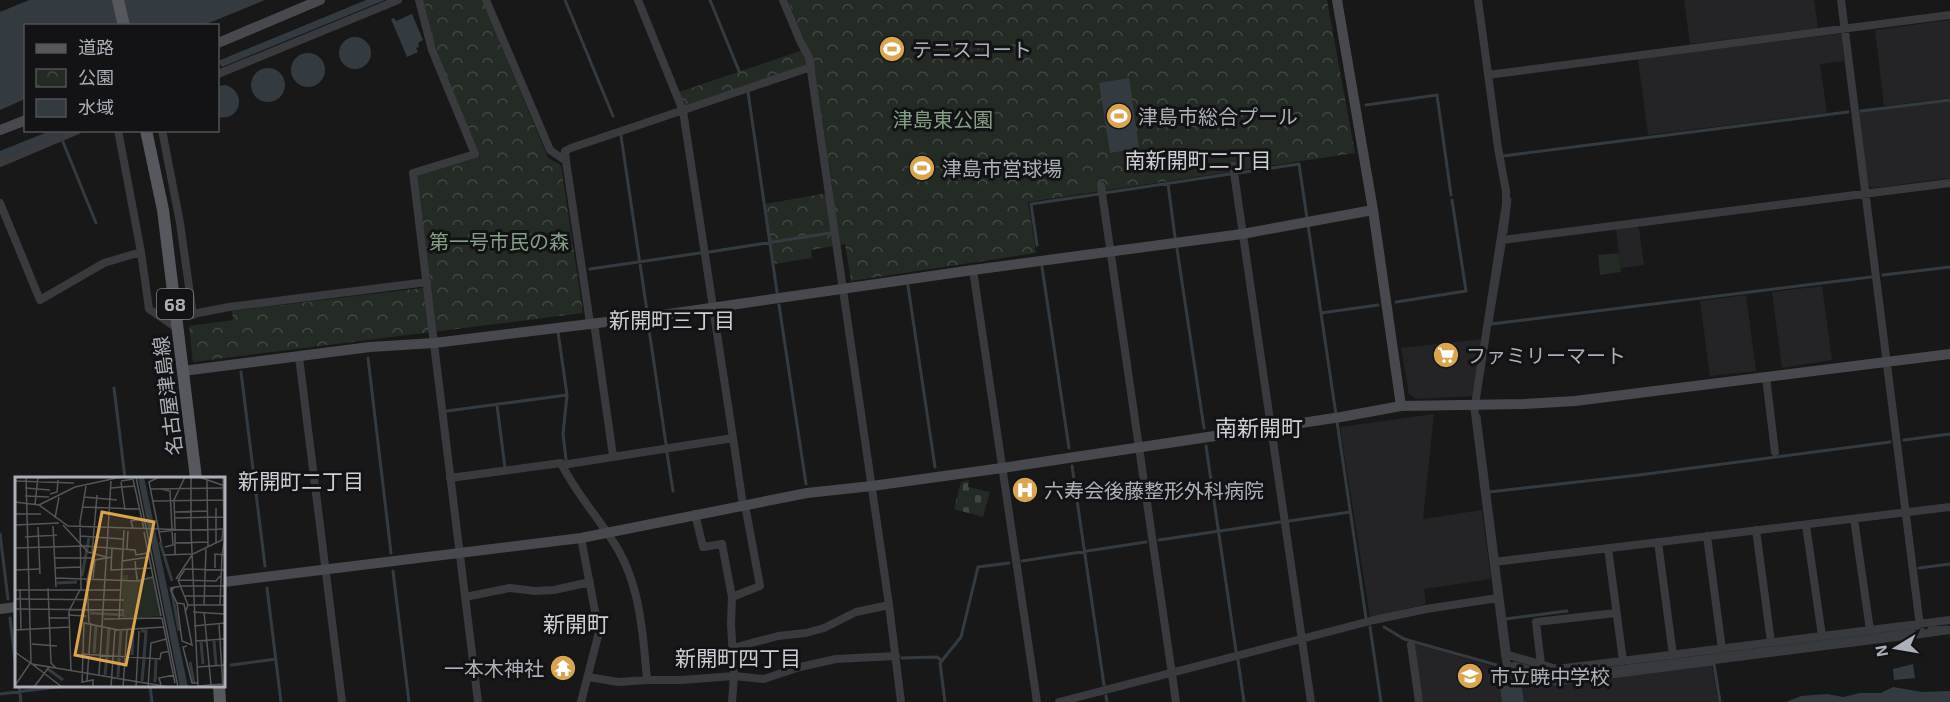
<svg xmlns="http://www.w3.org/2000/svg" width="1950" height="702" font-family="'Exo 2','Noto Sans JP',sans-serif">
<style>
.built{fill:#242426}
.green{fill:#242b25}
.cemetery{fill:url(#cemetery-stones)}
.park{fill:url(#park-crowns)}
.water{fill:#333b41}
.lines{fill:none;stroke-linecap:round;stroke-linejoin:round}
.stream{stroke:#333b41;stroke-width:3}
.street{stroke:#393a3e;stroke-width:8}
.secondary{stroke:#48494e;stroke-width:10}
.primary{stroke:#56585d;stroke-width:12}
.labels{text-anchor:middle;dominant-baseline:central;stroke-width:6;stroke-linejoin:round;paint-order:stroke}
.shield{fill:#131315;stroke:#7e8187;stroke-width:1.5}
.shield-label{font-size:18px;font-weight:bold;fill:#acb0b8}
.poi-label{font-size:20px;fill:#acb0b8;stroke:#131315;text-anchor:start}
.park-label{font-size:20px;fill:#85a086;stroke:#131315}
.street-label{font-size:20px;fill:#acb0b8;stroke:#131315}
.neighbourhood-label{font-size:21px;fill:#cccfd4;stroke:#131315}
.quarter-label{font-size:22px;fill:#cccfd4;stroke:#131315}
.inset-river{fill:none;stroke:#333b41;stroke-width:3}
.inset-road{fill:none;stroke:#535559;stroke-width:1.5}
.view{fill:#dba54e;fill-opacity:0.15;stroke:#dba54e;stroke-width:3}
.inset-edge{fill:none;stroke:#acb0b8;stroke-width:3}
</style>
<defs>
<pattern id="cemetery-stones" width="16" height="16" patternUnits="userSpaceOnUse" patternTransform="scale(1.5)"><rect width="16" height="16" fill="#242b25"/><path d="M2 7V4a2 2 0 0 1 4 0v3zM10 15v-3a2 2 0 0 1 4 0v3z" fill="#414743"/></pattern>
<pattern id="park-crowns" width="20" height="18" patternUnits="userSpaceOnUse" patternTransform="scale(1.5)"><rect width="20" height="18" fill="#242b25"/><path d="M2 6a3 3 0 1 1 6 0M12 15a3 3 0 1 1 6 0" fill="none" stroke="#414743"/></pattern>
</defs>
<rect width="100%" height="100%" fill="#181819"/>
<path class="built" d="M1684,0H1814L1818,28L1690,44Z
M1950,20V98L1884,106L1875,30Z
M1839,34L1841,35L1844,61L1820,64L1827,113L1648,135L1638,59Z
M1950,101V178L1873,188L1868,186L1859,112Z
M1637,227L1639,229L1644,265L1621,268L1616,229Z
M1822,286L1832,360L1782,368L1772,292Z
M1746,295L1756,371L1710,376L1700,301Z
M1483,339L1474,396L1416,399L1409,394L1401,348Z
M1434,414L1423,519L1482,510L1491,579L1424,589L1426,604L1370,618L1340,427Z
M1412,643L1556,685L1712,666L1718,702H1421Z"/>
<path class="green" d="M1619,253L1621,272L1600,275L1598,255Z"/>
<path class="cemetery" d="M969,480L968,487L990,492L983,517L954,509L961,482Z"/>
<path class="park" d="M423,0H482L548,158L561,165L583,313L193,362L189,326L233,320L232,311L431,287L417,176L420,173L480,156L438,60Z
M788,0H1327L1355,153L1028,202L1036,253L851,281L845,244L811,250L812,258L774,264L765,204L833,192L815,71L805,65L685,106L679,92L800,51L806,45Z"/>
<path class="water" d="M29,0H265L204,25L26,26L25,99L0,110V12Z
M366,0H385L222,67L218,61Z
M412,14L423,40L418,43L419,47L416,48L418,52L407,57L391,19L394,18L396,21Z
M339 53a16 16 0 1 1 32 0a16 16 0 1 1-32 0Z
M291 70a17 17 0 1 1 34 0a17 17 0 1 1-34 0Z
M251 85a17 17 0 1 1 34 0a17 17 0 1 1-34 0Z
M1129,78L1139,148L1110,153L1099,83Z
M226,85C248,93 240,122 218,117V86Z
M50,131H59L60,134L0,159V151Z
M1913,664L1915,678L1894,680L1893,669Z
M1521,683L1524,702H1502L1500,686Z
M1893,687L1922,692L1950,691V702H1786L1801,696L1827,694L1843,697L1860,693H1881Z"/>
<g class="lines">
<path class="stream" d="M565,0L613,116
M710,0L739,71
M748,92L777,292
M1366,105L1437,95L1451,195
M1861,111L1950,100
M621,136L647,311
M63,142L96,223
M1503,156L1848,112
M1239,173L1299,164L1366,618
M1168,184L1175,237
M1104,193L1230,174
M1506,233L1510,199
M1037,245L1031,204L1099,194
M1177,249L1204,428
M709,252L830,233
M1042,267L1069,448
M590,269L700,253
M1883,275L1950,267
M908,286L935,467
M1396,302L1466,291L1452,200
M779,305L806,484
M1321,313L1378,305
M648,323L666,444
M1491,323L1504,245
M1491,324L1871,277
M558,332L567,395L563,434L566,459
M368,358L391,553
M241,372L265,566
M114,388L125,478
M497,405L505,468
M447,411L567,395
M1479,416L1497,557
M1904,440L1950,434
M1206,446L1236,651
M667,453L673,491
M1072,466L1104,685
M1489,492L1639,475L1890,442
M1289,521L1350,512
M0,534L8,599
M1159,540L1280,522
M1022,561L1146,542
M1498,567L1509,651
M1919,568L1950,564
M393,571L409,702
M267,588L281,702
M10,618L16,668
M1505,619L1567,611
M1370,627L1381,702
M1384,627L1404,639L1500,666
M1929,628L1948,627
M902,658L937,657L941,660
M1238,660L1244,702
M1514,663L1556,675L1914,630
M231,665L276,659
M1511,671L1540,680
M1549,682L1556,684L1714,664L1720,702
M19,686L21,702
M150,686L152,702
M0,694L65,686
M1106,696L1107,702
M945,702L940,663L961,637L978,567L1009,563"/>
<path class="street" d="M419,0L432,50L475,154L413,173L478,702
M486,0L550,150L566,161L590,323
M783,0L801,43L809,57L889,605L901,702
M1841,0L1921,634L1950,630
M218,74L398,0
M1488,75L1950,15
M118,130L141,252L149,309L178,329
M162,130L180,223L193,315
M566,161L565,151L571,148L811,67
M0,163L78,130
M1233,166L1311,702
M1101,186L1176,702
M0,203L40,300L104,263L141,252
M1502,240L1950,183
M973,270L1037,702
M177,317L229,307L427,282
M594,323L613,456
M299,357L342,702
M1766,377L1775,452
M1474,405L1505,654L1557,669L1950,620
M1475,405L1506,204V191L1498,148L1478,0
M733,438L743,505
M562,465L733,438L683,111L638,0
M450,478L561,463C575,492 597,516 614,543C640,583 643,633 647,680H681L734,676L764,679L800,667L836,659L896,656
M695,514L703,547L722,544L732,597L731,624L734,676L732,702
M1854,519L1870,630
M1806,525L1822,636
M1756,530L1771,642
M1707,536L1722,649
M581,538L599,632L581,702
M1658,542L1673,655
M1608,548L1623,661
M1494,562L1950,507
M465,597L510,588L535,591L554,590L590,582
M732,597L760,586L745,505
M1411,645L1419,702
M733,648L778,636L806,633L824,628L856,612L889,605
M1505,654L1507,665L1555,680L1921,634
M1541,664L1536,622L1616,613
M589,677L618,682L647,680
M1059,702L1374,620L1426,609L1498,598"/>
<path class="secondary" d="M1337,0L1373,210L1401,406
M218,43L320,0
M0,130L26,120
M183,371L370,347L434,343L655,316L973,270L1242,234L1373,210
M224,582L581,538L807,493L872,486L1002,468L1341,417L1401,406L1524,404L1575,401L1950,354
M0,609L16,607"/>
<path class="primary" d="M118,0L124,26
M146,130L163,210L196,478
M219,686L220,702"/>
</g>
<defs>
<g id="stadium-disc" transform="scale(1.35)"><circle r="9.5" fill="#dba54e" stroke="#131315"/><path d="M0-5a6.5 5 0 1 0 0 10a6.5 5 0 1 0 0-10ZM-3.5-1.8h7v3.6h-7Z" fill="#fff"/></g>
<g id="supermarket-disc" transform="scale(1.35)"><circle r="9.5" fill="#dba54e" stroke="#131315"/><path d="M-6-5.5h2.5l.6 2H6L4.5 2H-2.5L-4.4-4H-6ZM-1.5 3.2a1.3 1.3 0 1 0 .1 0ZM3 3.2a1.3 1.3 0 1 0 .1 0Z" fill="#fff"/></g>
<g id="hospital-disc" transform="scale(1.35)"><circle r="9.5" fill="#dba54e" stroke="#131315"/><path d="M-5-5h3v3.5h4V-5h3V5h-3V1.5h-4V5h-3Z" fill="#fff"/></g>
<g id="temple-disc" transform="scale(1.35)"><circle r="9.5" fill="#dba54e" stroke="#131315"/><path d="M0-6L5-2H3V0L6.5 2.5H4V6H1.5V3h-3V6H-4V2.5H-6.5L-3 0V-2H-5Z" fill="#fff"/></g>
<g id="school-disc" transform="scale(1.35)"><circle r="9.5" fill="#dba54e" stroke="#131315"/><path d="M0-5L7-2L0 1L-7-2ZM-4 1L0 2.5L4 1V4Q0 6-4 4Z" fill="#fff"/></g>
</defs>
<g fill-rule="evenodd">
<use href="#stadium-disc" x="892" y="49"/>
<use href="#stadium-disc" x="1119" y="116"/>
<use href="#stadium-disc" x="922" y="168"/>
<use href="#supermarket-disc" x="1446" y="355"/>
<use href="#hospital-disc" x="1025" y="490"/>
<use href="#temple-disc" x="563" y="668"/>
<use href="#school-disc" x="1470" y="676"/>
</g>
<g class="labels">
<rect class="shield" x="157" y="289" width="36" height="30" rx="4.5"/>
<g class="shield-label">
<text x="175" y="304">68</text>
</g>
<g class="poi-label">
<text x="912" y="49">テニスコート</text>
<text x="1138" y="116">津島市総合プール</text>
<text x="942" y="168">津島市営球場</text>
<text x="1466" y="355">ファミリーマート</text>
<text x="1044" y="490">六寿会後藤整形外科病院</text>
<text x="544" y="668" text-anchor="end">一本木神社</text>
<text x="1490" y="676">市立暁中学校</text>
</g>
<g class="park-label">
<text x="943" y="119">津島東公園</text>
<text x="499" y="241">第一号市民の森</text>
</g>
<g class="street-label">
<text transform="translate(167 396) rotate(-97)">名古屋津島線</text>
</g>
<g class="neighbourhood-label">
<text x="1198" y="159">南新開町二丁目</text>
<text x="672" y="319">新開町三丁目</text>
<text x="301" y="480">新開町二丁目</text>
<text x="738" y="657">新開町四丁目</text>
</g>
<g class="quarter-label">
<text x="1259" y="427">南新開町</text>
<text x="576" y="623">新開町</text>
</g>
</g>
<g transform="translate(15 477)">
<rect width="210" height="210" fill="#181819"/>
<path d="M122,94L124,103L131,101L133,96L134,101H138L146,139L108,142L106,103L108,98H113V103L122,104Z" fill="#242b25"/>
<path d="M123,0H129L173,210H165Z" fill="#333b41"/>
<path class="inset-river" d="M145,65L157,104M67,99L74,61M42,106L62,105M156,110L164,154M75,136L108,138V134M126,154H131L129,181M199,164L201,188M186,165L188,187M79,176L81,148M92,178L94,151M117,178L118,154M104,179L106,154M175,185L179,206M33,192L48,203M90,198L92,180M103,200L104,181M127,204L129,182M140,205L141,183"/>
<path class="inset-road" d="M121,0L163,210M144,0L134,5L146,65M184,0L210,9M208,0L209,53M23,1L47,0M192,3L193,69M0,4L59,6M106,4L118,2L129,52M106,5L110,33M10,11L35,13M96,11L120,9M135,12L209,11M146,12L155,14L157,52M35,17L42,15L43,3M10,19L34,20M69,20L102,23M138,24L209,23M0,25L24,28L53,49L176,53V0M20,27L23,0M24,28L60,10L106,0M67,30L124,32M159,35L192,34M0,37H26M40,41L44,20M160,41L209,40M0,48L44,46M48,48L73,75L91,80M38,49L41,110M23,50L25,97M118,52L116,44L126,42M160,52L159,23L170,0M129,55L146,139M144,55L162,53M65,59L108,62M10,60L42,58M160,66L193,65M201,66V31M150,70L158,68L157,55M0,71L69,69L120,73L121,78L133,76M97,71L96,93L136,91M112,72L113,54M77,76L82,18M149,78L178,77L207,63L208,53M160,78V56M207,78L210,60M40,81H77M107,84L134,80M120,84L122,103M40,91L65,90M200,91V77L210,78M0,93L24,92M41,101L123,104L138,100M78,101L80,83L97,80M161,102L177,78M163,103L170,92L210,93M163,103L173,128L170,136M164,103L201,104L205,99M160,110L156,114L162,126L167,164L177,168L169,127L162,126M33,111L36,186L41,191M5,112L6,152M0,113H105M156,114V111L167,109H210M170,119H210M0,122L109,123M172,128H210M189,128L191,72M205,128L207,78M0,132L109,133M178,135L210,137M189,135L196,208M53,138L71,139M34,141H53M147,141L160,206M89,142L147,141M104,143L109,53M74,146L72,104L78,77M204,147L208,210M179,149L210,146M0,153L54,150M180,164L210,162M17,167L42,169M172,169L168,170L177,206H183M0,175L17,187L154,210M66,177L145,182L146,176L154,174M17,187L47,210M182,190L210,188M56,193L54,134L66,111L65,45L71,9M84,198L96,4M72,204L76,146M1,207L16,185L11,0M146,208L144,201L159,198M183,209L208,207M19,210L34,190M78,210V203L67,205L69,146L103,153L149,150M96,210L100,152M108,210L112,153M121,210L124,154M133,210L136,166L151,162M183,210L176,53L210,52"/>
<path class="view" d="M87,35L139,45L111,188L60,178Z"/>
<rect width="210" height="210" class="inset-edge"/>
</g>
<rect x="24" y="24" width="195" height="108" fill="#131315" stroke="#505256" stroke-width="1.5"/>
<rect x="36" y="44" width="30" height="9" fill="#56585d" stroke="#505256" stroke-width="1.5"/>
<text x="78" y="54" font-size="18" fill="#acb0b8">道路</text>
<rect x="36" y="69" width="30" height="18" fill="url(#park-crowns)" stroke="#505256" stroke-width="1.5"/>
<text x="78" y="84" font-size="18" fill="#acb0b8">公園</text>
<rect x="36" y="99" width="30" height="18" fill="#333b41" stroke="#505256" stroke-width="1.5"/>
<text x="78" y="114" font-size="18" fill="#acb0b8">水域</text>
<g transform="translate(1896 648) rotate(259)" stroke="#131315" stroke-width="4.5" paint-order="stroke">
<path d="M0-4.5L10 22L0 15L-10 22Z" fill="#acb0b8"/>
<text y="-9" font-size="16" font-weight="bold" text-anchor="middle" fill="#acb0b8">N</text>
</g>
</svg>
